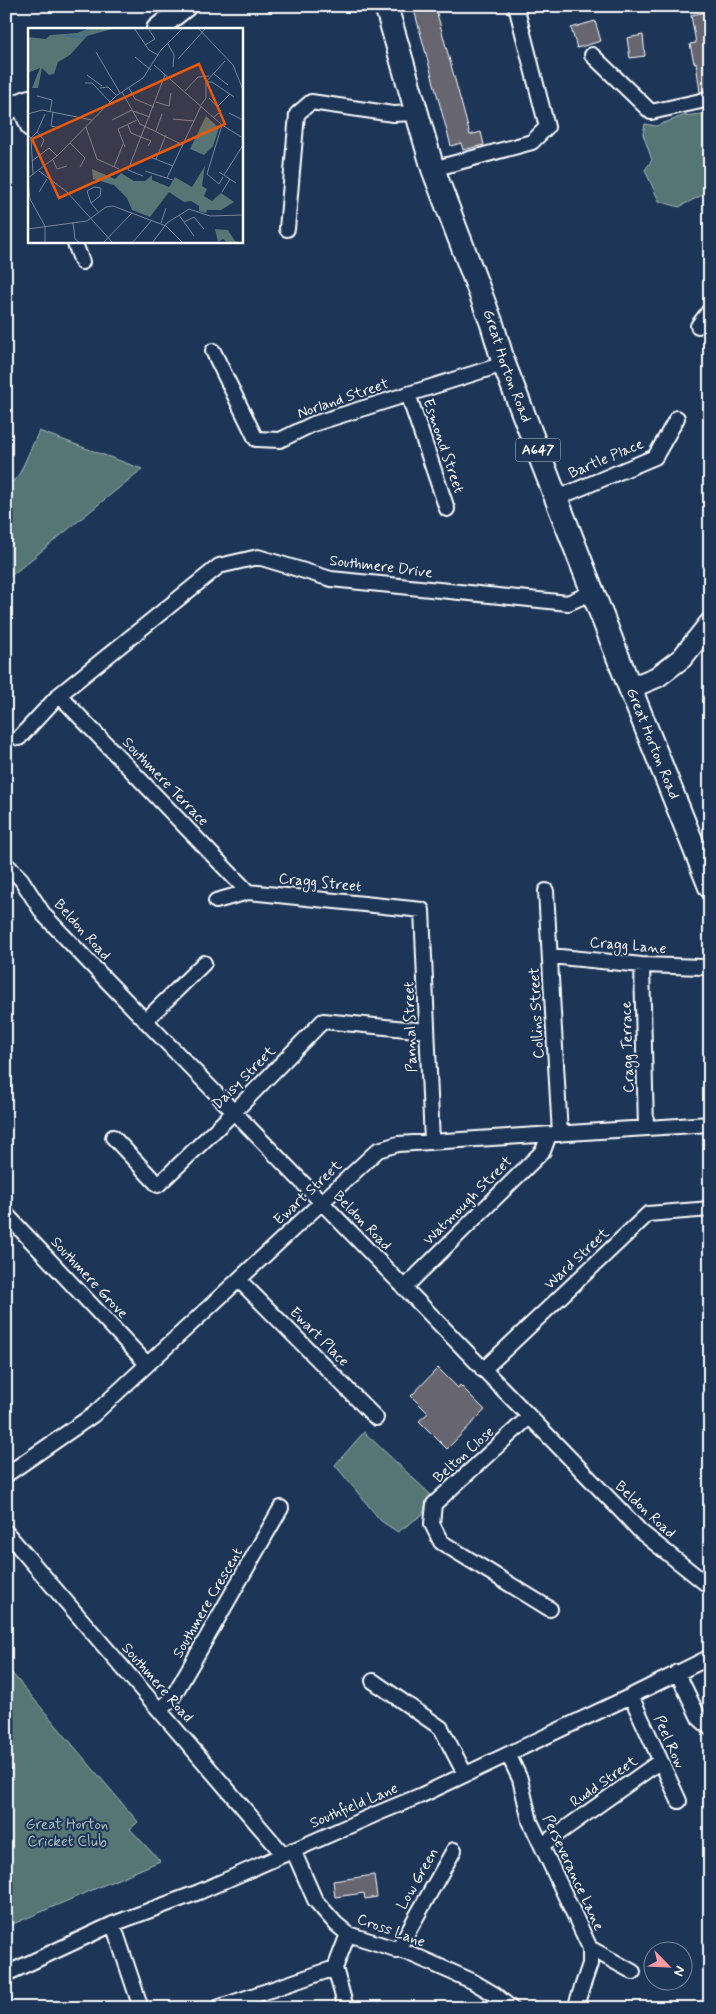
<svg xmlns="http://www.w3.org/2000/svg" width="716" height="2014" font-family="Mynerve,sans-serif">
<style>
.green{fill:#567574;stroke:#aababa}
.building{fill:#666570;stroke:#fff}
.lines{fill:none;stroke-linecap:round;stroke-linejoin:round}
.street-casing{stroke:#fff;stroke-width:18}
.secondary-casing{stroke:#fff;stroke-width:24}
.primary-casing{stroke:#fff;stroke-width:26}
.street{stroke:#1d3557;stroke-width:14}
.secondary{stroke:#1d3557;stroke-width:20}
.primary{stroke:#1d3557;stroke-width:22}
.labels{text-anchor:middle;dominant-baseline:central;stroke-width:4;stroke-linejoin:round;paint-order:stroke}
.shield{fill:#1d3557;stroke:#bbc2cd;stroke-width:1}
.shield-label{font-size:14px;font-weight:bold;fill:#fff}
.street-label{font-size:15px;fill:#fff;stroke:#1d3557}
.park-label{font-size:15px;fill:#b3c1c0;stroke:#1d3557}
.inset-river{fill:none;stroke:#456e8c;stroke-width:2.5}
.inset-road{fill:none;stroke:#77869a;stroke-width:1}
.view{fill:#e8590c;fill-opacity:0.15;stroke:#e8590c;stroke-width:2.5}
.inset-edge{fill:none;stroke:#fff;stroke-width:2.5}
</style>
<rect width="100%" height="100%" fill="#1d3557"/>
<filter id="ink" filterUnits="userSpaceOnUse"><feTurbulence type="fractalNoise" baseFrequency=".02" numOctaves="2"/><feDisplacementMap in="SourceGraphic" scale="10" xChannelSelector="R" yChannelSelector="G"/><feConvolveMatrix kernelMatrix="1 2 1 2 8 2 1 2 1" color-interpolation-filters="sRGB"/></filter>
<g filter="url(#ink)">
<path class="green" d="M710,113V191L679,207L659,201L645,170L652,160L643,134L645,124L656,126L683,116Z
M39,431L142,469L6,580V486L18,477Z
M364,1432L431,1495L426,1502L423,1514L398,1532L381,1521L335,1465Z
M6,1666L138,1822L130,1829L160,1861L6,1927Z"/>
<path class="building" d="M413,6H435L470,135L481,132L484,145L463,150L461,143L451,146Z
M707,12L710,32V90L700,92L696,62L694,63L690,44L696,43L691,15Z
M595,21L601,41L577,48L571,28Z
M643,35L645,56L630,58L627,38Z
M438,1368L458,1388L460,1385L485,1410L447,1449L419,1421L428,1413L411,1396Z
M374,1875L377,1897L365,1899L364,1893L335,1897L333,1881Z"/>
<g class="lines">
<g class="street-casing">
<path id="street" d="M592,55L651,112L710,99
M19,105L29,129
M433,169L532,142L547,127L516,6
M287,229L297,114L311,102L393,114L417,113
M74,241L82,262
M698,326L710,310
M213,351L256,439L280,440L313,424L504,364
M408,394L447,509
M557,498L655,457L677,418
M59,695L248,892
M19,738L59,695L219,566L258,557L331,579L568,603L593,592
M6,864L21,879L44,915L104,978L623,1513L641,1532L710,1587
M546,891L560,1134
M216,901L248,892L422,910L432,1142
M550,956L642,965L703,967
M642,965L646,1128
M145,1021L204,963
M113,1137L158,1185L234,1112L323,1021L427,1031
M6,1214L147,1364
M239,1280L376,1418
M404,1288L543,1151L549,1135
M483,1370L648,1214L710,1209
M529,1417L434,1504L432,1524L441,1542L550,1609
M6,1475L93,1415L378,1150L398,1144L710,1124
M6,1532L283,1854
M677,1672L699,1718L710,1728
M373,1681L441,1728L465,1774
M631,1696L679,1801
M159,1710L171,1700L281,1508
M508,1754L520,1779L530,1821L590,1948V1964L575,2008
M542,1845L659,1762
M293,1850L315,1900L336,1924L348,1934L411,1954L472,1981L494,1994L511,2008
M113,1924L141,2008
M590,1948L633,1972
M397,1951L454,1850
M6,1974L113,1924L199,1892L376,1814L422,1795L631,1696L710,1657
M217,2008L335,1968
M346,2008L335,1968L348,1934"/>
</g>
<g class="secondary-casing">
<path id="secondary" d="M157,29L186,6
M6,110L29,100
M630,688L657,677L682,658L710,623"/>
</g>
<g class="primary-casing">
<g id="primary">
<path id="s1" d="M386,6L433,169L492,324L504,364L630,688L710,887"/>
</g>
</g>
<use href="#street" class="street"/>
<use href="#secondary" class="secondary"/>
<use href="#primary" class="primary"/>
</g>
</g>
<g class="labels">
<rect class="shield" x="515.5" y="438.5" width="45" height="23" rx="4"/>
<g class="shield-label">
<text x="538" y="450">A647</text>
</g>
<g class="street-label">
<text stroke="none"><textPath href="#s1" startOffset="380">Great Horton Road</textPath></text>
<text transform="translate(343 399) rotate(-19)">Norland Street</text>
<text transform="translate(443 446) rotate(71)">Esmond Street</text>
<text transform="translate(606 459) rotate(-23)">Bartle Place</text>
<text transform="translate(381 567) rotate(7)">Southmere Drive</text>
<text stroke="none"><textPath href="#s1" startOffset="785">Great Horton Road</textPath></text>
<text transform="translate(165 782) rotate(46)">Southmere Terrace</text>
<text transform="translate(320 883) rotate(6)">Cragg Street</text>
<text transform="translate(82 930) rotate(48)">Beldon Road</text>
<text transform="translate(628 946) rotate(5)">Cragg Lane</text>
<text transform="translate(537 1013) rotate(-93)">Collins Street</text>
<text transform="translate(411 1027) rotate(-92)">Pannal Street</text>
<text transform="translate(628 1047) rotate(-92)">Cragg Terrace</text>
<text transform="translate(244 1078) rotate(-45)">Daisy Street</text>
<text transform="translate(308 1193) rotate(-43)">Ewart Street</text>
<text transform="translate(468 1201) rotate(-45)">Watmough Street</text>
<text transform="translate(362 1221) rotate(46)">Beldon Road</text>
<text transform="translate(577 1259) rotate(-43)">Ward Street</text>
<text transform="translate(89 1278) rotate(47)">Southmere Grove</text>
<text transform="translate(319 1337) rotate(45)">Ewart Place</text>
<text transform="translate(464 1455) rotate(-42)">Belton Close</text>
<text transform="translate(645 1510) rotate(43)">Beldon Road</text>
<text transform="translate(208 1603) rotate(-60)">Southmere Crescent</text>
<text transform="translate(157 1683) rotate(49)">Southmere Road</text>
<text transform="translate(669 1742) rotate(66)">Peel Row</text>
<text transform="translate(604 1782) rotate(-35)">Rudd Street</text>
<text transform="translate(354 1806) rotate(-23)">Southfield Lane</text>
<text transform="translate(573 1873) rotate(65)">Perseverance Lane</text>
<text transform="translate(418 1879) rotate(-60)">Low Green</text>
<text transform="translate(391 1931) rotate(20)">Cross Lane</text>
</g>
<g class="park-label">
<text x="67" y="1825">Great Horton<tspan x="67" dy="17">Cricket Club</tspan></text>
</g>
</g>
<g transform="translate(28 28)">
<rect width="215" height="215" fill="#1d3557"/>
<path d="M62,0H88L59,8L42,27L30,34L26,46L21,47L14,40L10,60H4L12,40L0,45V9L18,11L22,7L49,5ZM178,88L191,100L185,118L176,127L162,121ZM177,138L174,158L179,161L176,168L184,173L193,165L206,174L193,182H179L178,185L171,183V178L163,173L156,174L141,164L122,189L104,182L99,170L86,157L65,151L64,141L87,151L93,145L106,153H117L124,147V152L141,159L147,149L164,159ZM187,201L200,202L207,213L214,215H200L195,211L190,214Z" fill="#567574"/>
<path class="inset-river" d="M38,7L54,10L61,0"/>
<path class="inset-road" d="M106,0L121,22L130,27M170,0L205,37L215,62M140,16L146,27L145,39M117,17L127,11L120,0M68,24L92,65M107,29L123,42M150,31L178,0M126,37L194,97L215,110M186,46L200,57M59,47L74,58M178,54H184L206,69M57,55H64L82,74M72,60L80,59L88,67M101,60L107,71L126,79M157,63L170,49L181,48M94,64L112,96L155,117M9,68L24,72L22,84M181,70L193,83L185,90M128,74L141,78L143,65M173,77L178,70V54L197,33M189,79L202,66M105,83L122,89M25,84L23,98L32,100M201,85L215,92M0,86L14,82L64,92M145,91L166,93M84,92L104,82M100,97L103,105L123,113L120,118M194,97L179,146L191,156L195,149M58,99L69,131L91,141M128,103L134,86M9,104L16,112L13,119M0,107L3,110L5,146M3,110L9,104L17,86M42,115L57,130L52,139M97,119L90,101L109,92M122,129L145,138M128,131L138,107M25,132L29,141L39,138M4,133L21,120L29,128M86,139L95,116M11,143L39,164L85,215M117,143L145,152M191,144L208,155M196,147L215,117M115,148L100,142L137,47M0,150L29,128L88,68L115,50L133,22L155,0M139,150L173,78M0,153L2,171L17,198V215M11,164L19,151M194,164L202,151M63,175L72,168L73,160L66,159L59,163L63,175L71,185M151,187L166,208M45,194L47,211L52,215M156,194L166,189L176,201M133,195L138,180M0,201L59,193L78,179L85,178L138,198L155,215M75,215L104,185M104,215L124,192M124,215L139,195L161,181L182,188L215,187"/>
<path class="view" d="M171,36L197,96L31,170L4,111Z"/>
<rect width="215" height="215" class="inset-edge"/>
</g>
<rect width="716" height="2014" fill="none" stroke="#1d3557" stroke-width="25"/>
<rect x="12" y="12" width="691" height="1989" fill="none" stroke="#fff" stroke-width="2" filter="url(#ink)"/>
<g transform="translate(668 1966) rotate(114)"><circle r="24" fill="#1d3557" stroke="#77869a"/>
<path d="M0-4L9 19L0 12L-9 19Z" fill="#ff9aa2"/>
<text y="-8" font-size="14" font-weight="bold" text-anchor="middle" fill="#ffffff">N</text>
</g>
</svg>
